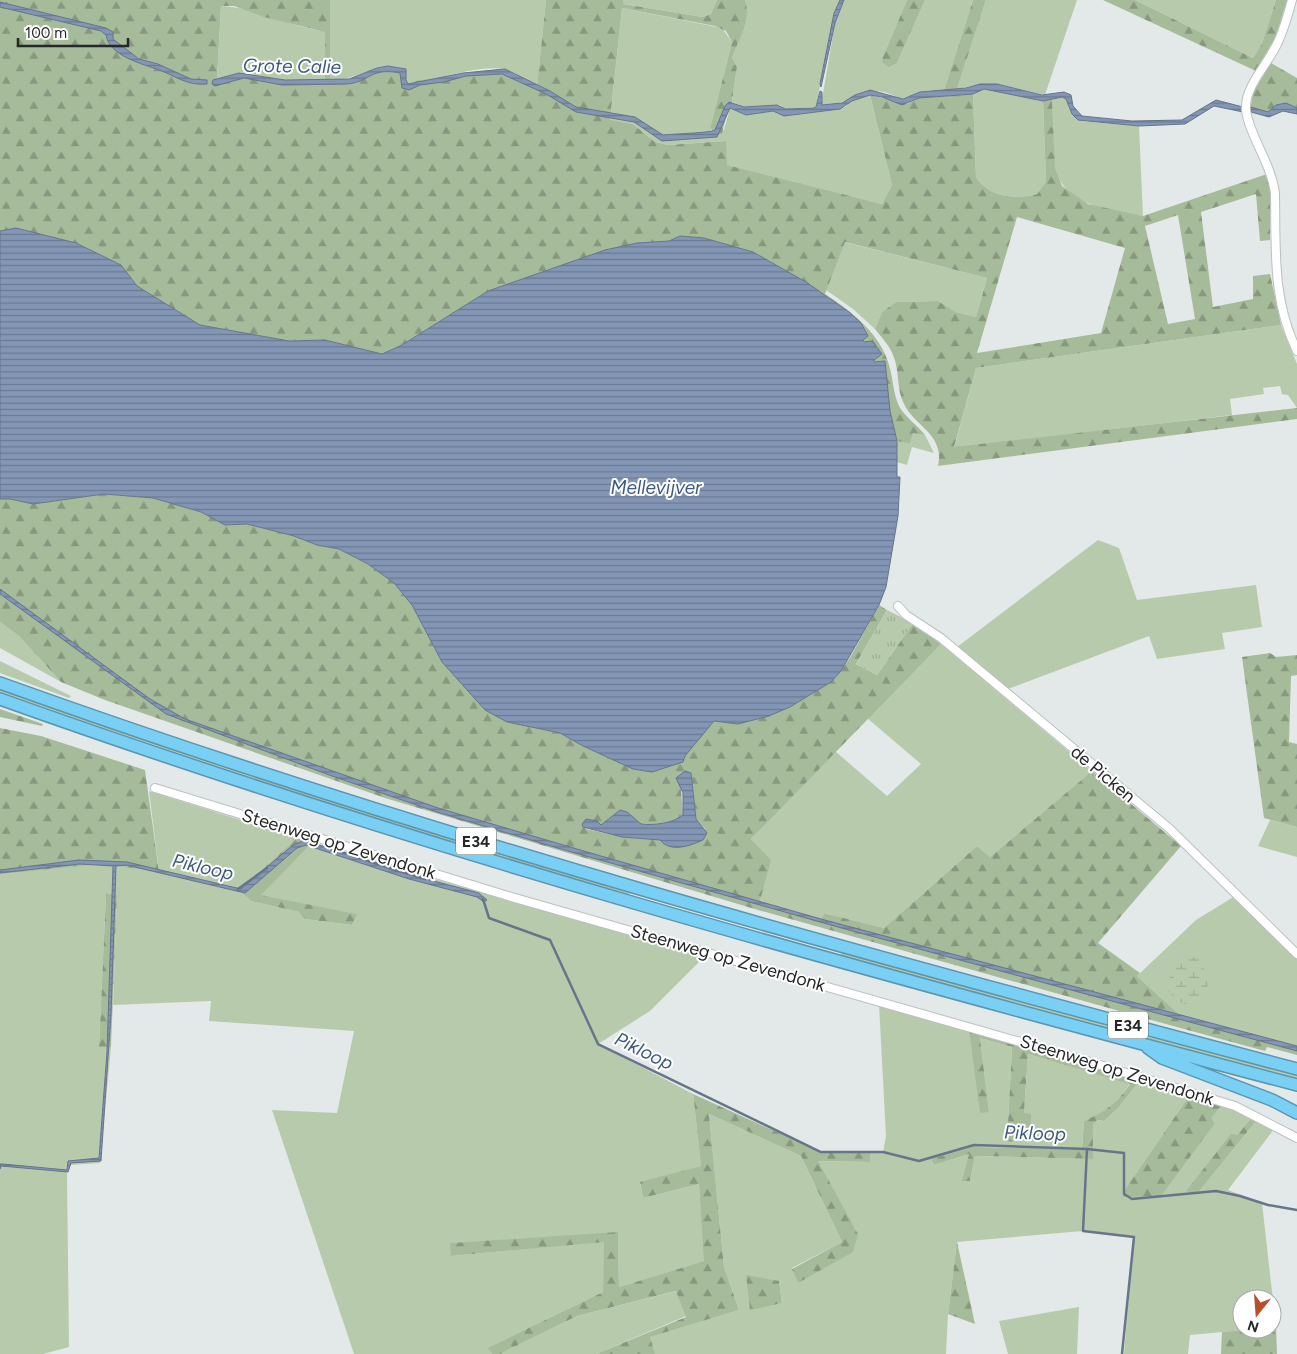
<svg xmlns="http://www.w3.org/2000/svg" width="1297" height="1354" font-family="Figtree,sans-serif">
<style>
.green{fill:#b7cbac;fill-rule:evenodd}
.forest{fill:url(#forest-firs);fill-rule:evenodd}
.wetland{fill:url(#wetland-marsh)}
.park{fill:url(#park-tufts)}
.water{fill:url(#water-rules);stroke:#67758b}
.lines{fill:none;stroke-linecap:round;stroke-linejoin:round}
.stream{stroke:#67758b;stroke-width:2.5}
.minor-casing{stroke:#bac0c0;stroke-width:10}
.highway-casing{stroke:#5c95ad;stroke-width:14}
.minor{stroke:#fff;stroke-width:8}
.highway{stroke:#7acff4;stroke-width:11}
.labels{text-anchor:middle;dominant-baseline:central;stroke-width:4;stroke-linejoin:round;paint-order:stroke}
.shield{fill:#fff;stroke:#666868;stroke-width:1}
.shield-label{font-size:16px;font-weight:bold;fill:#252828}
.street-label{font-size:18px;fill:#252828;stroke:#fff}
.water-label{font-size:19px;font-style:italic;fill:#3c5885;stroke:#fff}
</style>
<defs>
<pattern id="forest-firs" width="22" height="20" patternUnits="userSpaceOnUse" patternTransform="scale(1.25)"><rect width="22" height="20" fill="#a6bb9a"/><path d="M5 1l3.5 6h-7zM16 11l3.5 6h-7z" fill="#87987e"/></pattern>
<pattern id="wetland-marsh" width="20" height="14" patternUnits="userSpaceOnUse" patternTransform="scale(1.25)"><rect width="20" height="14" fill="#b7cbac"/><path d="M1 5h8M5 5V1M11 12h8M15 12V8" fill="none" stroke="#9dae94"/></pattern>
<pattern id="park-tufts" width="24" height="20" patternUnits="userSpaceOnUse" patternTransform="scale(1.25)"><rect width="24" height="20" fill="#b7cbac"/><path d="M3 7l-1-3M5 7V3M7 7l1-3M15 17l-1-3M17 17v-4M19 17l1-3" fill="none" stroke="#9dae94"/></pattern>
<pattern id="water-rules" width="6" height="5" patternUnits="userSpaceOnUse" patternTransform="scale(1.25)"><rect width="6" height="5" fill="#8396b5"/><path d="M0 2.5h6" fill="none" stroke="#6b7a93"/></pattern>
</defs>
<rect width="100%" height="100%" fill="#e3e9e9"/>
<path class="green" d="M330,0H546L537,87C527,81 515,71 503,69C476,65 435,81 408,84L406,80V69L383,67L344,79L285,80L244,73L217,79L221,6C255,7 294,29 330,32Z
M623,0H717L711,14L703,17L623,4Z
M745,0H840L834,13L816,107L787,109L780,105L744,107L732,102L737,67L732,58L746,4Z
M844,0H907L882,59L897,63L925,0H973L944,90L915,94L901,99C862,77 854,107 821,105L835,23Z
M986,0H1077L1045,95L997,84H980L957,89Z
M1135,0H1276L1262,43L1253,58Z
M622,8L722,28L732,42L710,128L712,132L724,130L730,108L743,114L773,111L785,116L845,107L852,101L870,95L892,185L882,204L726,165V141L668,145L655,142L633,124L610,121Z
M991,89L1043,101L1046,183L1037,194C1017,200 988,197 976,177L973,94L980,90Z
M1062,97L1066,99L1072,114L1082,121L1139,126L1143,216C1111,210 1066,207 1055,169C1050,153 1053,118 1052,99Z
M844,242L987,278L976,317L956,312L938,301L896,302L882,312L875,329L853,309L826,290Z
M1281,325L1297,364V408L1288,395L1282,394L1280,386L1263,388L1264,394L1230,399L1232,415L954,448L976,368Z
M913,432L925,435L934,453L912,447L907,465L897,462V441L910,444Z
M1098,540L1119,548L1137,600L1256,585L1262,627L1222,633L1225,649L1157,659L1149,636L1008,689L957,647Z
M0,622L19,636L61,682L0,648Z
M941,644L1092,771L990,857L977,846L884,928L824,913L821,919L760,901L770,860L751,839L835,751L887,796L921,764L867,718Z
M0,661L71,696L69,698L0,673Z
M0,689C208,764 419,829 630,893L626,896C421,834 218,770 16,699L0,693Z
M149,791L297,838L239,890L251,901L299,912L304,919L352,925L356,914L260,895L311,844L705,956L650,1011L598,1044L693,1094L701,1166L640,1183L643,1198L699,1184L705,1261L619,1287L618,1233L451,1243V1256L605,1241L603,1292L487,1348L492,1354H354L272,1110L337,1113L354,1031L209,1021L211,1001L113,1005L117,895L106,893L99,1047H111L100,1163L69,1165L67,1172L69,1347L43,1354H0V870L91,861L159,872Z
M1270,820L1297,827V857L1258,846Z
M1235,896L1297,959V1046L1181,1016L1137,976L1196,920Z
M841,953L1297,1075V1079L840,957Z
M879,1004L969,1029L989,1112L980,1038L1012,1047L1007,1141L1013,1130L1035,1125L1031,1124L1024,1113L1028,1054L1130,1083C1116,1104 1107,1111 1084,1121L1082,1149L972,1147L931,1159L934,1165L969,1154L963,1181H970L975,1156L1092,1159L1093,1124L1098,1120L1104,1121L1119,1107L1140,1080L1189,1096L1124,1191V1197L1215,1122L1210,1118L1222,1105L1252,1117L1237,1135L1197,1194L1257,1120L1274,1129L1228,1190L1262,1203L1276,1327L1272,1328V1299H1242V1329H1255L1190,1335L1188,1354H1124L1134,1237L1083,1231L957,1242L948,1314L946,1354H655L649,1337L739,1310L724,1267L709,1114L801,1156L842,1242L792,1268L798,1283L858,1234L817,1161L870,1162L871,1152H883L886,1136ZM779,1281L782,1303L767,1305Z
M677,1291L686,1316L596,1354H500L577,1316Z
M1079,1307L1077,1354H1008L999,1321Z"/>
<path class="forest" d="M0,0H330V79H349L383,67L406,69V82L411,84L416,81L498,69L510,72L537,86L546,0H623V4L703,17L711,14L717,0H745C752,21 738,39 732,58L737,67L731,108L728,111L722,133L717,135L710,128L732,42L726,31L715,26L622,8L610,120L633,124L655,142L668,145L726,141L727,165L882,204L892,185L870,95L907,104L919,98L973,94L976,177C988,197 1017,200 1037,194L1046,182L1043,101L1052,99L1055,168L1062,186L1088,204L1143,216L1267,174L1270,191V240L1260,241L1256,194L1201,212L1213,307L1253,299V276L1270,274L1281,325L976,368L954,447L1297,408V419L938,466C945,434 914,426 904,404C896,389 900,371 893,355C890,346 881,337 875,329L882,312L896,302L938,301L956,312L976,317L987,278L845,242L825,294C851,311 880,333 889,365C893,378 893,393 899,406C905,417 917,425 925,435L913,433L910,444L897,441L890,411L884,361L874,362L873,359L880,355L863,340L849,312L806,282L753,252L704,238L680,236L669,241L637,243L605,250L488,291L402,345L382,354L325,340L289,341L200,325L137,286L121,265L76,243L16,228L0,231ZM221,6H234L264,17L325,32V79L285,80L239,73L217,79ZM1178,215L1195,319L1168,324L1145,226ZM1017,217L1125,248L1101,333L977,353Z
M907,0H925L897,63L889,67L883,63L882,59Z
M973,0H986L957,89L944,90Z
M1103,0H1135L1253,58L1262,43L1276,0H1287L1276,36L1256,71Z
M1271,63L1297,78V114L1283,111L1269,117L1250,112L1253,92Z
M104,494L153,498L201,512L225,525L247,524L294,536L317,545L339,549L368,564L394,583L412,605L442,662L463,685L507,722L560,733L583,746L616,761L683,762L685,756L714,721L738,724L769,716L790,707L831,682L841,671L851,656L879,605L887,610L856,664L877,675L913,623L941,644L751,839L771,860L760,901L821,919L824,913L884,928L977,846L990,857L1092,771L1181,846L1098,943L1140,973L1137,976L1181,1016L1297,1046V1055L1267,1047L1265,1051L1173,1026L758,910L385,798L105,700L61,682L19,636L0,622V499H10L33,504ZM685,771L691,773L696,819L705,829L660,840L622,837L586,829V819L601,825L620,810L627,812L640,824C652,826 673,823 683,815L681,789Z
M1270,653L1276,657L1297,655V675L1291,676L1289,742L1297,744V827L1264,818L1242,657Z
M0,709L43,724L42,726L0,717Z
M0,728L41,736L145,770L159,872L118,866L89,865L0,874Z
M297,838L311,844L261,895L357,914L352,925L304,919L299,912L251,901L239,890Z
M106,893L117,895L111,1047H99Z
M969,1029L1140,1080L1119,1107L1104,1121L1098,1120L1093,1124V1159L975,1156L970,1181H962L969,1154L934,1165L931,1159L972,1147L1082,1149L1084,1121C1106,1111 1116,1104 1130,1084L1028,1054L1024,1113L1031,1114V1124L1035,1125L1033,1133L1014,1130L1013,1142L1007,1141L1012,1047L980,1038L989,1112L980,1113Z
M693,1094L821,1152H871L870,1162L818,1161L858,1234L853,1252L798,1283L792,1269L842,1242L801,1156L709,1114L724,1267L739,1310L650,1337L655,1354H596L686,1317L676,1291L577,1316L500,1354H492L487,1348L603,1292L604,1242L451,1256L450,1243L618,1232L619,1287L704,1261L699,1184L643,1198L640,1182L701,1166Z
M1189,1096L1222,1105L1211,1118L1215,1123L1161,1196L1123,1197L1124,1191Z
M1252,1117L1257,1120L1197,1194L1186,1191L1231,1134L1237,1135Z
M957,1242L975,1324L948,1314Z
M746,1275L779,1281L782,1303L750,1310Z
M1276,1327L1277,1354H1221L1222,1332Z"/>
<path class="wetland" d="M1186,955L1199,959L1210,980L1202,1000L1193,1007L1175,1000L1168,990C1170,974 1170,963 1186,955Z"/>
<path class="park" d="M887,610L913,623L877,675L856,664Z"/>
<path class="water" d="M840,0H844L835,23L821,87L820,84L834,13Z
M0,2L106,28L113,32V39L139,59L158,64L191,79L207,80V84C187,86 176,76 159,70C143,64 109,56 106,35L101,31L0,7Z
M388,66L406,69V80L408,84L463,73L505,69L550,91L576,107L635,117L663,135C671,134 710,133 715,130L725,106L729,102L744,107L777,105L786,109L813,108L816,107L820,91L822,92V105L842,103L855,95L870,90L903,99L920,92L966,88L980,84H997L1042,95L1064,92L1071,95L1073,106L1082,116L1132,121L1182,120L1216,100L1243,107V112L1214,106L1185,124L1139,126L1078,120L1072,114L1066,99L1062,97L1043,101L984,89L973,94L919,98L902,105L882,97L870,95L852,101L840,109L784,116L773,111L746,115L730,108L717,137L662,141L634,122L576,112L546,94L502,74L466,76L444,82L420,85L409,90L402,88L400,73C370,67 370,82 347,84L282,85L244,78L215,86L212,84L213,80L239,73L285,80L349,79L377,68Z
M1286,103L1297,108V114L1283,111L1269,117L1251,112V107L1268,112L1276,105Z
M16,228L76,243L121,265L137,286L200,325L289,341L325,340L382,354L402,345L488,291L605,250L637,243L669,241L680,236L704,238L753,252L806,282L849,312L861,323L868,336L863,340L864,342L872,341L882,354L874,360V362L885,361L890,411L897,441V477H900L898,516L886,587L879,605L841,671L831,682L790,707L769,716L738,724L714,721L685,756L683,762L652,772L633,769L583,746L560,733L507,722L485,710L442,662L412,605L394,583L368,564L339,549L317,545L294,536L247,524L225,525L201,512L153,498L104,494L33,504L10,499H0V231Z
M0,589L150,699L185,719L438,808L594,854L821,919L1297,1046V1051L845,929L561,849L437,812L332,776L166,714L0,594Z
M685,771L691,773L696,819L707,833L703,840C689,846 671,853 660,840L622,837L583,827L582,824L586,819L597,821L601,825L620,810L627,812L641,824C652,826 674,823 683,815V793L676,778Z
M305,840L396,871L479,893L487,900L484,902L477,897L409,879L306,845L297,848L245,893L126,865L116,866L111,1014L101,1161L71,1163L68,1172L1,1166L0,1169V1164H3L67,1170L68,1161L99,1158L107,1052L113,866L80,864L0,873V870L79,860L127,862L241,889L293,845Z"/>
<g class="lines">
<path class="stream" d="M344,853L425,879
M238,889L267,868
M483,899L489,918L550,940L598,1044L821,1152H883L919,1161L974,1145L1087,1149L1124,1153V1194L1132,1199L1216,1191L1240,1196L1268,1205L1297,1210
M1087,1149L1083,1231L1134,1237L1122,1354"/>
<g class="minor-casing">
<path id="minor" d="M1292,0C1288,15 1284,30 1277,44C1268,64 1244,87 1246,110C1249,135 1271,163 1275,193C1276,250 1272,299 1297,351
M898,606L906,615L941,638L1170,829L1297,954
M155,788L508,896L1087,1061L1235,1106L1297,1138"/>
</g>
<g class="highway-casing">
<path id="highway" d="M0,683C425,836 861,954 1297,1069
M0,699C425,851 861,970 1297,1085
M1148,1048L1162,1058L1272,1100L1297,1113"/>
</g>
<use href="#minor" class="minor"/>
<use href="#highway" class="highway"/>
</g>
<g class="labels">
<g class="shield">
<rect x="456" y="827.5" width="40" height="27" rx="4"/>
<rect x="1108" y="1011.5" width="40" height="27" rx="4"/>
</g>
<g class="shield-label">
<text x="476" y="841">E34</text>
<text x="1128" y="1025">E34</text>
</g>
<g class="street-label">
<text transform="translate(1103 774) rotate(40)">de Picken</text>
<text transform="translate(339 844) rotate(17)">Steenweg op Zevendonk</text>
<text transform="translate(728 958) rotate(16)">Steenweg op Zevendonk</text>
<text transform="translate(1117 1070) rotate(17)">Steenweg op Zevendonk</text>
</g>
<g class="water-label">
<text transform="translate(292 66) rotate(1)">Grote Calie</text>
<text x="656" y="487">Mellevijver</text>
<text transform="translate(203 867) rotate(13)">Pikloop</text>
<text transform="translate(644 1051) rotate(26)">Pikloop</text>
<text transform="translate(1035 1133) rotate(2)">Pikloop</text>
</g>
</g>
<g transform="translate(1257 1314) rotate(197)"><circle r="24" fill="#ffffff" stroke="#a8a9a9"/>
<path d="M0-4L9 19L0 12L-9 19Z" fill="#b75029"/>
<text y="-8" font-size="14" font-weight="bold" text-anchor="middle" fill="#252828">N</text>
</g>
<path d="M18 38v8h110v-8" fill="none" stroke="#252828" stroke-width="2.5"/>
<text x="25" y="38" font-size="15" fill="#252828" stroke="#ffffff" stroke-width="4" paint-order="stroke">100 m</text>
</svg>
